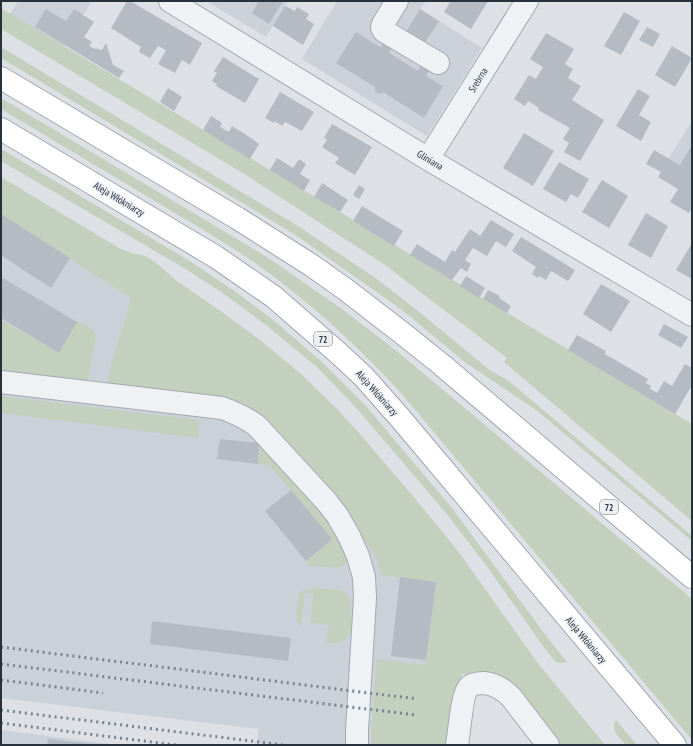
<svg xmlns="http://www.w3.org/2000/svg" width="693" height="746" font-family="'PT Sans Narrow',sans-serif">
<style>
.built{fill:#cbd1d8}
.green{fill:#c4d0be}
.building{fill:#b4bbc3}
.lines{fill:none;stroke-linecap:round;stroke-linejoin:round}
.minor-casing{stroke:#a3a9b0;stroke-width:24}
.major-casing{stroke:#9da7b1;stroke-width:24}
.minor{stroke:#eff2f5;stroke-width:22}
.major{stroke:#fff;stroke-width:22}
.rail{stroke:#77838f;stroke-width:3;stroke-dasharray:2 4;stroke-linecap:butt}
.labels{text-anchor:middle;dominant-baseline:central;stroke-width:3;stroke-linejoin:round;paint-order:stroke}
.shield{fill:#ecf0f4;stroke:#626a73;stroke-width:1}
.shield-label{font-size:9px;font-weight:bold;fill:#27313c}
.street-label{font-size:10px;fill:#27313c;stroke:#ecf0f4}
</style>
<rect width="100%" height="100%" fill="#dde1e6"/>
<path class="built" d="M18,1H92L63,47L10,14Z
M206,1H288L266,37Z
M337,1H426L420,9L482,48L427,136L302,59Z
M692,121V172L669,158Z
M1,208L256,372L448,582L424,745H257L258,729L1,698Z
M1,730L118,745H1Z"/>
<path class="green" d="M1,8L692,424V521L504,362L507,358L385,265L246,175L1,29Z
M1,47L298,226L377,279L418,311L480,362L488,369L509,381L692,536V541L536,410L466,363L402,310L294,234L1,58Z
M1,98L227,233L270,259L342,309L398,352L692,599V740L401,393C363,352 323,314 278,280C255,262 230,246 205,231L1,109Z
M1,149L188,260L226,285L271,318L322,362L365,405L452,508L547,637L567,662L561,663H557L553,659L540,642L486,565L445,512L359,411L318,368L266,325L224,294L184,268L1,161Z
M1,177L119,248L132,253L145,256L154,261L177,281L222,312L265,344L300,373L337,409L360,434L418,502L461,555L537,662L605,745H554L507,683L462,674L452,745H372L371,732L377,659L426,665L436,582L382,575L375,557L339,499L262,416C251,407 242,402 228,399L111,384L108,380V376L131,298L1,214Z
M1,320L59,353L78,321C85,325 95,328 96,336L88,381L1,370Z
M1,396L199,420L198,438L1,413Z
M260,439L324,508L348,556C348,560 348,562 345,565C338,570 318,566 309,566L306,561L332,539L271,467L266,465L258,464Z
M315,588L339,590L346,593L350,598L352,629L350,634L346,639L341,642L336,643H326L329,625L311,623L313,593H305L301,627L296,619L299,592Z
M616,720L637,745H626C619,737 610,731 616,720Z"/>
<path class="building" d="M127,1H130L202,43L190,65L182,60L175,73L158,64L166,50L158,46L150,58L139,52L141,47L111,28Z
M259,1H283L269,24L252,13Z
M451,1H488L471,29L444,12Z
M285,6L295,11L297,7L309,14L306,19L314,24L303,45L273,26Z
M46,9L66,21L74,9L94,22L84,37L92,42L89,46L93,48L102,50L106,43L113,65L124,71L119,78L35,27Z
M420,9L439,21L424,44L406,32Z
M624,12L640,21L621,55L604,46Z
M647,27L660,34L653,47L639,40Z
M356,32L380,47L385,40L394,45L389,53L418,71L422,64L430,69L426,76L443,86L424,118L383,92L380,94L375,92V87L336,63Z
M546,33L574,49L565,64L573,69L568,78L581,86L572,100L604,120L580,161L564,152L569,143L563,139L570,128L538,110L539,108L528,101L525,106L514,99L529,75L536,79L543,67L530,59Z
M672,46L692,58L675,87L655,75Z
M223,57L259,79L245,103L216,86L217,84L212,81L217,73L214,71Z
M168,88L182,97L174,111L160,102Z
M638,89L650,96L639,115L651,122L641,141L616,126Z
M280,92L314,112L302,131L285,122L282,126L274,121V123L265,118Z
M211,116L222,123L220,127L229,132L232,126L245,134L259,144L250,159L203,130Z
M332,124L372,147L355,175L335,163L339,158L322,147L327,140L324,138Z
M524,133L554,151L533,186L503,168Z
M692,145V208L689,213L670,202L678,189L658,177L661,172L646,164L654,150L680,165Z
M277,158L293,168L299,159L306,164L300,174L310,180L304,191L270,170Z
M559,162L589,179L578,198L571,194L566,202L543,189Z
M602,180L628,196L609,228L582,212Z
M322,183L348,200L340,212L314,197Z
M359,185L365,189L359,199L353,195Z
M362,206L403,231L394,246L353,221Z
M646,213L668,226L651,258L628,245Z
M1,214L70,258L51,288L1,255Z
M491,220L514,234L506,247L496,241L487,256L473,248L465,260L471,264L467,272L461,268L452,280L410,255L417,244L445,262L452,250L455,252L470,229L480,236Z
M521,237L575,270L568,281L551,271L546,280L539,276L538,278L532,274L536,267L512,251Z
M692,243V279L676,270Z
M466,276L485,288L479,298L460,286Z
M1,277L77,322L59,353L1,318Z
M601,284L630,301L611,332L583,314Z
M488,290L500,296L499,298L511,306L507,313L483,299Z
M664,324L688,337L681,348L658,335Z
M577,335L606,351L605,354L648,379L646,383L651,386L650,389L657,393L664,381L672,386L685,364L692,368V385L675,414L568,350Z
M220,439L259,443L258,464L217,459Z
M291,490L332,539L306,561L265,511Z
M400,577L436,582L426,660L391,656Z
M152,621L291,638L288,661L150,644Z
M48,739L92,744V745H47Z"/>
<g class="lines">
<g class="minor-casing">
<path id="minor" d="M170,1L428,159L692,315
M397,1L383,24L382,28L384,31L438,63
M428,159L527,1
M1,382L222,408C236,413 245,417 257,426L326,501L337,515L349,536L358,556L364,577L365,598L357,730V745
M457,745C459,734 462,693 469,687C472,684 479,683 484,683C495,684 503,689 511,697L548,745"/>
</g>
<g class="major-casing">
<path id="major" d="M1,78L237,218L311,265L345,289L402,333L442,365L692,577
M1,129L216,257L274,297L337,352L364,377L401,419L675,745"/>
</g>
<use href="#minor" class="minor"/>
<use href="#major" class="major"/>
<path class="rail" d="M1,647L417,699
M1,664L416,715
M1,680L103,693
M1,710L283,745
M1,723L176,745"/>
</g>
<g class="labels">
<g class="shield">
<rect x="314" y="332" width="18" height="14" rx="3"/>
<rect x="600" y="500" width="18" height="14" rx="3"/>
</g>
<g class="shield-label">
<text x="323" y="339">72</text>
<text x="609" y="507">72</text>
</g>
<g class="street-label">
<text transform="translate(478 80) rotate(-58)">Srebrna</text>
<text transform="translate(430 160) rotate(31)">Gliniana</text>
<text transform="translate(119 199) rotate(31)">Aleja Włókniarzy</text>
<text transform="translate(377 393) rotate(48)">Aleja Włókniarzy</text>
<text transform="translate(586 640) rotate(50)">Aleja Włókniarzy</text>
</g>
</g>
<rect width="693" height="746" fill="none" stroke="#27313c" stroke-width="4"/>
</svg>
